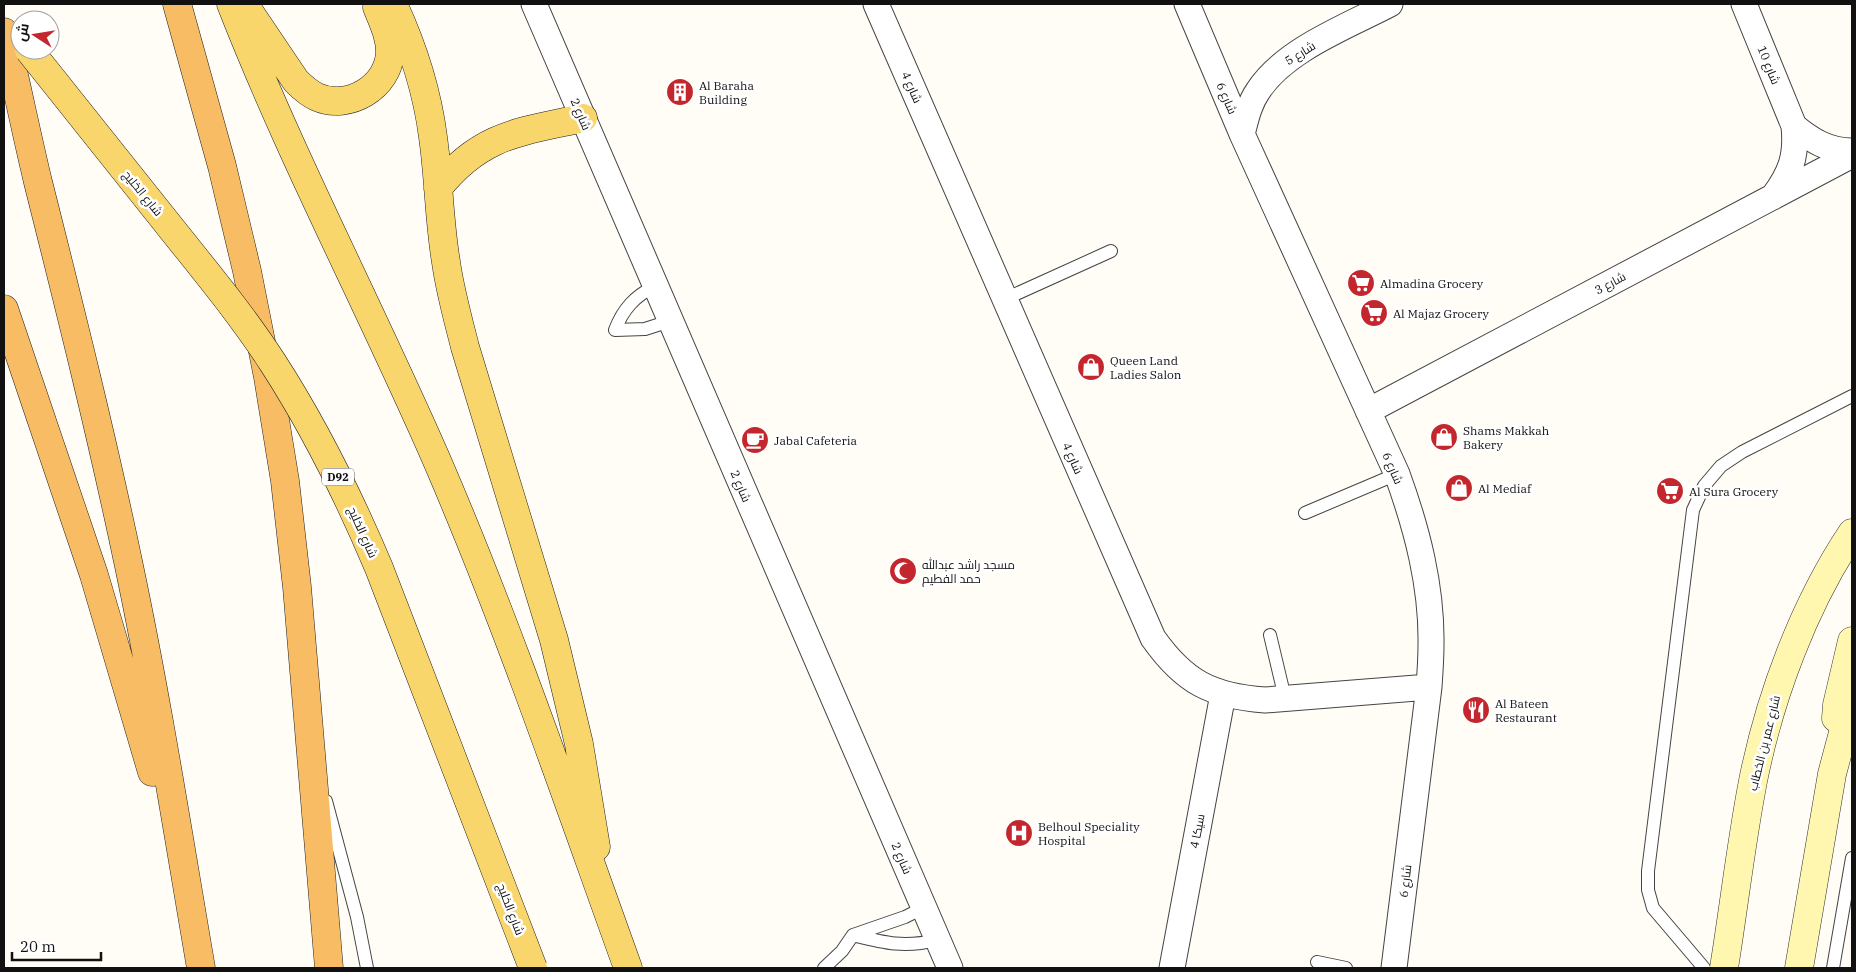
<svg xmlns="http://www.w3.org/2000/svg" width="1856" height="972" font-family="'IBM Plex Serif',Cairo,serif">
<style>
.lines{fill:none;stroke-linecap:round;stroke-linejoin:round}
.service-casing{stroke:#444;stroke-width:14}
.minor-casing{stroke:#444;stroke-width:27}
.secondary-casing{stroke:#333;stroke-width:29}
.primary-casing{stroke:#222;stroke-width:29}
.trunk-casing{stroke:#222;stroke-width:29}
.service{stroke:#fff;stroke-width:12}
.minor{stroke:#fff;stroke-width:25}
.secondary{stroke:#fff6b0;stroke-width:28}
.primary{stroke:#f9d66b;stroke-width:28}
.trunk{stroke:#f7bc64;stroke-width:28}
.primary-bridge-casing{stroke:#222;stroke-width:29;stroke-linecap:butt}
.primary-bridge{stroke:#f9d66b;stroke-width:28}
.labels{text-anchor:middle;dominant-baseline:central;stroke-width:5;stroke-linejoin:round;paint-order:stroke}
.shield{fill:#fff;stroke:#585858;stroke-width:1}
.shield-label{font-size:11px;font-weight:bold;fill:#111}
.street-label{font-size:12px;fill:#111;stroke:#fff}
.poi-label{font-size:12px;fill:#111;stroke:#fff;text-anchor:start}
</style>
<rect width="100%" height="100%" fill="#fffdf5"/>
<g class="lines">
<g class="service-casing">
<path id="service" d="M655,286C635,296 623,309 615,330L645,329L670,321
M1005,299L1111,251
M1305,513L1397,474
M1270,635L1285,698
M326,801L357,917L367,968
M853,935C885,943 904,948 937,940
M1317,962L1346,968
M824,968L842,951L853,935L905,917L923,908
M1704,968L1653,908L1648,890V871L1693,510L1704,486L1721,466L1742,452L1852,396
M1833,968L1852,858"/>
</g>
<g class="minor-casing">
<path id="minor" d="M534,4L950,968
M876,4L1153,638C1184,682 1211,696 1265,700L1429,687
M1187,4L1242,134L1397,474C1417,529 1432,586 1431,645C1431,659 1430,673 1429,687L1394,968
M1744,4L1794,126C1797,156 1791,173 1773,197
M1794,126C1812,141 1829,151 1852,151
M1242,134C1246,119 1249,104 1258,91C1284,50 1348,26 1390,4
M1368,411L1852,155
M1172,968L1223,694"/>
</g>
<g class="secondary-casing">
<path id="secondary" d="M1836,718L1837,705L1852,641
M1724,968C1734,906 1741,843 1753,781C1770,696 1804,605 1852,533
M1799,968L1832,774L1852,699"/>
</g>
<g class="primary-casing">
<path id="primary" d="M231,4C292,160 371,309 438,463C509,628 567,799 628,968
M244,4L296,81C302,87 308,93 317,97C348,111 389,87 390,52C390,36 383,22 377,7
M393,4C413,47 427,90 433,137C439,179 439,221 446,262C450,291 458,319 465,347L554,640L579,744L596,847
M438,188C481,134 520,132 583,118"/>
</g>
<g class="trunk-casing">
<path id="trunk" d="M177,4L222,166L247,271L268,377L285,481L297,587L329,968
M4,32C16,82 26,132 38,182C70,309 102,437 129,566C157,699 178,834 201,968
M4,309L94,575L152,772"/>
</g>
<use href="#service" class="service"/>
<use href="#minor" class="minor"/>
<use href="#secondary" class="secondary"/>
<use href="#primary" class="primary"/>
<use href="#trunk" class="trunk"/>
<g class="primary-bridge-casing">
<path id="primary-bridge" d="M29,50C74,106 119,162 163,218C201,266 240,312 273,363C315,428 349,497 379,568L533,968"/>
</g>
<use href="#primary-bridge" class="primary-bridge"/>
</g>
<defs>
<g id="building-disc" transform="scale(1.4375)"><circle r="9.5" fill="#c4262e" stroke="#fff"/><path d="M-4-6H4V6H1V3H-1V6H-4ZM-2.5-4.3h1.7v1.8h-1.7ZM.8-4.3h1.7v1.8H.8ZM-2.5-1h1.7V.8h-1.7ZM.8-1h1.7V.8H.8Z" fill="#fff"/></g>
<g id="supermarket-disc" transform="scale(1.4375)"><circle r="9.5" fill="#c4262e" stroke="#fff"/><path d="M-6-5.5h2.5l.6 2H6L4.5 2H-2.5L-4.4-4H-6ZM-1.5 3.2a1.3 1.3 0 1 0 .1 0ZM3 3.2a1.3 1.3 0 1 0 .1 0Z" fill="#fff"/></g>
<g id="shop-disc" transform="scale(1.4375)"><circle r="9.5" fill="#c4262e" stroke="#fff"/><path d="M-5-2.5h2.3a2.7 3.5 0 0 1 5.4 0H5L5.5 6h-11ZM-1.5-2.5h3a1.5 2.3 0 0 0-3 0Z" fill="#fff"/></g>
<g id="cafe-disc" transform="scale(1.4375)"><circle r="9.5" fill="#c4262e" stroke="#fff"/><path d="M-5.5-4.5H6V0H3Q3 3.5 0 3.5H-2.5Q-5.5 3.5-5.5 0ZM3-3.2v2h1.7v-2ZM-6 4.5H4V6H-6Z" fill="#fff"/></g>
<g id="mosque-disc" transform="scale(1.4375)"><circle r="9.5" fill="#c4262e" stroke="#fff"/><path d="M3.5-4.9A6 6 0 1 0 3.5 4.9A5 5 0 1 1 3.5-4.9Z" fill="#fff"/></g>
<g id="restaurant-disc" transform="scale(1.4375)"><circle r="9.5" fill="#c4262e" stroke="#fff"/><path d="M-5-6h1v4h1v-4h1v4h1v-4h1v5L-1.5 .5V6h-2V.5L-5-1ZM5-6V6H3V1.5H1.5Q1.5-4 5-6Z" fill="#fff"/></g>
<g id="hospital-disc" transform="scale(1.4375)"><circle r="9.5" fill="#c4262e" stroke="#fff"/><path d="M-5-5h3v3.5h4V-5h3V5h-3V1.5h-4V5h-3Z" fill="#fff"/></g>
</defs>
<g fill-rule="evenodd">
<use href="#building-disc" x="680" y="92"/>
<use href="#supermarket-disc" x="1361" y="283"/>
<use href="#supermarket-disc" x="1374" y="313"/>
<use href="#shop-disc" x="1091" y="367"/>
<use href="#shop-disc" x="1444" y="437"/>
<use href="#cafe-disc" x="755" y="440"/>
<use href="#shop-disc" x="1459" y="488"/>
<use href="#supermarket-disc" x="1670" y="491"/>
<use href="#mosque-disc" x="903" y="571"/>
<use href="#restaurant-disc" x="1476" y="710"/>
<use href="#hospital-disc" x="1019" y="833"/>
</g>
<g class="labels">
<rect class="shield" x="322" y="468.5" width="32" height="17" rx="4"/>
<g class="shield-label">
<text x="338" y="477">D92</text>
</g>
<g class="street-label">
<text transform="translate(1300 53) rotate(-32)">شارع 5</text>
<text transform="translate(1769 65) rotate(68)">شارع 10</text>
<text transform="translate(912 87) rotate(66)">شارع 4</text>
<text transform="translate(1227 98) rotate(67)">شارع 6</text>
<text transform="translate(581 114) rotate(67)">شارع 2</text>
<text transform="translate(143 193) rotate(51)">شارع الخليج</text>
<text transform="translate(1610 283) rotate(-28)">شارع 3</text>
<text transform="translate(1073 458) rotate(66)">شارع 4</text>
<text transform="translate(1393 468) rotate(67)">شارع 6</text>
<text transform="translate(741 486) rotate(67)">شارع 2</text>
<text transform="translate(363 532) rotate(66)">شارع الخليج</text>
<text transform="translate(1764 743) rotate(-76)">شارع عمر بن الخطاب</text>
<text transform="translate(1197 831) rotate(-79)">4 سيكا</text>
<text transform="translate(902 858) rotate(67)">شارع 2</text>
<text transform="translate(1405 881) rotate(-83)">شارع 6</text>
<text transform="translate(511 909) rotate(69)">شارع الخليج</text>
</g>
<g class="poi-label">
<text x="699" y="85">Al Baraha<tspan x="699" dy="14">Building</tspan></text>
<text x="1380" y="283">Almadina Grocery</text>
<text x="1393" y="313">Al Majaz Grocery</text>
<text x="1110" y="360">Queen Land<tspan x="1110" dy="14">Ladies Salon</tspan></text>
<text x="1463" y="430">Shams Makkah<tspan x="1463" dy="14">Bakery</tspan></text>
<text x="774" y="440">Jabal Cafeteria</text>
<text x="1478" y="488">Al Mediaf</text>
<text x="1689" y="491">Al Sura Grocery</text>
<text x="922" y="564">مسجد راشد عبدالله<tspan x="922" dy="14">حمد الفطيم</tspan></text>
<text x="1495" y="703">Al Bateen<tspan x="1495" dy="14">Restaurant</tspan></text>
<text x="1038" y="826">Belhoul Speciality<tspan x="1038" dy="14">Hospital</tspan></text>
</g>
</g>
<rect width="1856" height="972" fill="none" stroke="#111111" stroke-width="10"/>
<g transform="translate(35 35) rotate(282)"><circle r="24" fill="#ffffff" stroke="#a0a0a0"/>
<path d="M0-4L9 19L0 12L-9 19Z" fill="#c4262e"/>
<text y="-8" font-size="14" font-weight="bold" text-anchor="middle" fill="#111111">ش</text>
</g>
<path d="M12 952v8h89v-8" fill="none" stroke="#111111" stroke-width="2.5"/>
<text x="20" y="952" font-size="15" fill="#111111" stroke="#ffffff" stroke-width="4" paint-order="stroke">20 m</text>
</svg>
